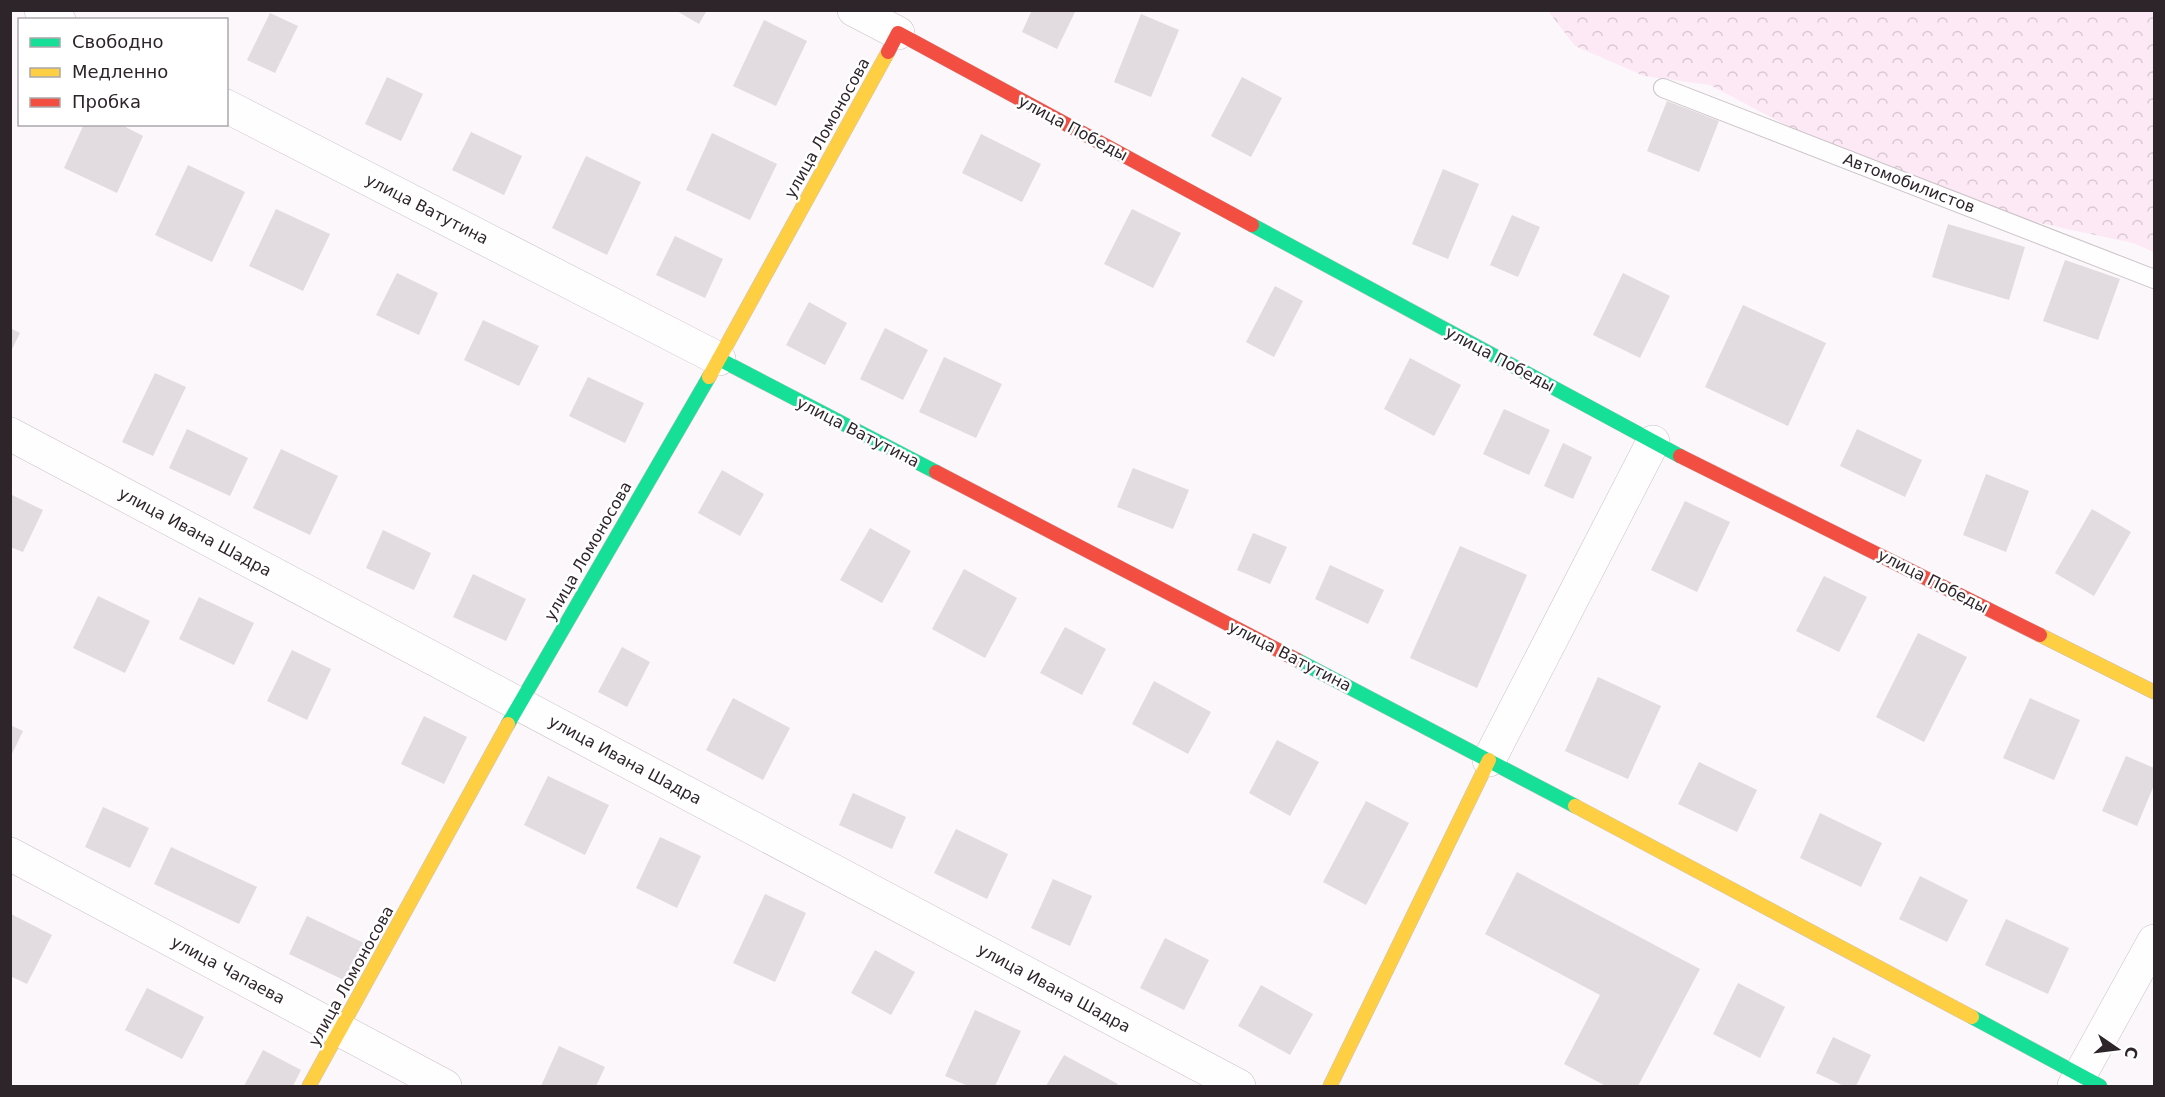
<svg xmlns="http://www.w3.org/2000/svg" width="2165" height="1097" font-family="'DejaVu Sans',sans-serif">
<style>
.forest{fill:url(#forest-crowns)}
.building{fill:#e2dbdf}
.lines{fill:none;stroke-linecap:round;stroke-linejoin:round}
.lane-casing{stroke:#c9c2c6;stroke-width:20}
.street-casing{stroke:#c9c2c6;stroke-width:34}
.fast-casing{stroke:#c9c2c6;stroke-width:15}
.slow-casing{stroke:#c9c2c6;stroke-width:15}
.jam-casing{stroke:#c9c2c6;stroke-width:15}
.lane{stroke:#fffefe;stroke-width:18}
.street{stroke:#fffefe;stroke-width:33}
.fast{stroke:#16e098;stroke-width:14}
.slow{stroke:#ffcf43;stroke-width:14}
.jam{stroke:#f24e42;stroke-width:14}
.labels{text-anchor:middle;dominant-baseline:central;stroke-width:5;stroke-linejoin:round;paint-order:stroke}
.street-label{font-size:16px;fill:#2e252b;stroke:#fff}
</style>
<defs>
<pattern id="forest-crowns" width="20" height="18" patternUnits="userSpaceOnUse" patternTransform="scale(1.5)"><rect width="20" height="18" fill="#fde9f5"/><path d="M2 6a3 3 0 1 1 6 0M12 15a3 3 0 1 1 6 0" fill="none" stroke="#d9c8d2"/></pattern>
</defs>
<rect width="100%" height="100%" fill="#fcf7fa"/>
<path class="forest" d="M1548,11H2154V252L2133,243L2002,215L1814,140L1710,85L1644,76L1575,46Z"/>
<path class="building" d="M675,10H707L699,24Z
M1032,10H1076L1057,49L1022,32Z
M270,13L298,26L275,73L247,60Z
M1141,14L1179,30L1151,97L1114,82Z
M764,20L807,41L776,106L733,86Z
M387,77L423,94L401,141L365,124Z
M1242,77L1282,98L1251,157L1211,136Z
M1667,101L1719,121L1699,172L1647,151Z
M84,124H120L143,136L117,193L64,168Z
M471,132L522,156L504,195L452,170Z
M712,133L777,164L750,220L686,190Z
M981,134L1041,164L1022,202L962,173Z
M586,156L641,182L607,255L552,228Z
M188,165L245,192L212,262L155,235Z
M1443,169L1479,184L1448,259L1412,244Z
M276,209L330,234L303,291L249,266Z
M1132,209L1181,233L1153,288L1104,264Z
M1512,215L1540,227L1518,277L1490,265Z
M1948,224L2025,247L2009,300L1932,277Z
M675,236L723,259L705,298L656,275Z
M2065,260L2120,279L2098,340L2043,321Z
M397,273L438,293L419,335L376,315Z
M1623,273L1670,296L1640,358L1593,335Z
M1275,286L1303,301L1274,357L1246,342Z
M809,302L847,323L825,365L786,345Z
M1743,305L1826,343L1788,426L1705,387Z
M483,320L539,346L519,386L464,360Z
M10,328L20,333L10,353Z
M885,328L928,350L903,400L860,379Z
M944,357L1002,384L976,438L919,412Z
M1410,358L1461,385L1434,436L1384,409Z
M155,373L186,387L153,456L122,442Z
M588,377L644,403L625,443L569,416Z
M1504,409L1550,430L1529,475L1483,454Z
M187,429L248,458L230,496L169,468Z
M1857,429L1922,460L1905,497L1840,466Z
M1563,443L1592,457L1573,499L1544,486Z
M281,449L338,476L310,535L253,508Z
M1133,468L1189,490L1173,529L1117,507Z
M722,470L764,494L740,536L698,513Z
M1986,474L2029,491L2006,552L1963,535Z
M10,494L43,510L23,552L10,547Z
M1685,501L1730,522L1697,592L1651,570Z
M2092,509L2131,532L2094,596L2055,573Z
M870,528L911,551L882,603L840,580Z
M383,530L431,553L414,590L366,568Z
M1253,533L1287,547L1270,584L1237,570Z
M1460,546L1527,575L1477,688L1410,658Z
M1330,565L1384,590L1368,624L1315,599Z
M964,569L1017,598L985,658L932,629Z
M473,574L526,599L506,641L453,617Z
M1824,576L1867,597L1839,652L1796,631Z
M98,596L150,621L125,673L73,648Z
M199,597L254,623L234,665L179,639Z
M1065,627L1106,649L1082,695L1040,673Z
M1918,633L1967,657L1924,742L1876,717Z
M622,647L650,662L627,707L598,692Z
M292,650L331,669L307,720L267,701Z
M1598,677L1661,706L1628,779L1565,751Z
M1154,681L1211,712L1188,754L1132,724Z
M733,698L790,728L763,780L706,750Z
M2030,698L2080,720L2054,780L2003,758Z
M424,716L467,737L444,784L401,764Z
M10,725L23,731L10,758Z
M1277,740L1319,762L1290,816L1249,793Z
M2126,756L2154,768V785L2137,826L2102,811Z
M1699,762L1757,790L1737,832L1678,804Z
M548,776L609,805L585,855L524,825Z
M853,793L906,817L892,849L839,825Z
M1366,801L1409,823L1366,905L1323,882Z
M103,807L149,828L130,868L85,847Z
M1820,813L1882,843L1861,887L1800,858Z
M956,829L1008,854L987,899L934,873Z
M660,837L701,856L677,908L636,888Z
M171,847L257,887L239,924L154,884Z
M1517,872L1700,969L1638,1086H1606L1564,1064L1600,995L1485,934Z
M1920,876L1968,900L1947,942L1899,919Z
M1053,879L1092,896L1070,946L1031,928Z
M765,894L806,913L775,982L733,963Z
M11,914L52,935L27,984L10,976Z
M307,916L366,944L348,982L289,954Z
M2006,919L2069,948L2048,994L1985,965Z
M1165,938L1209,960L1184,1010L1140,988Z
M875,950L915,972L891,1015L851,993Z
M1738,983L1785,1007L1760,1058L1713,1034Z
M1261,985L1313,1014L1290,1055L1238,1026Z
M147,988L204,1017L182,1059L125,1030Z
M975,1010L1021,1031L995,1086H968L945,1076Z
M1833,1037L1871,1055L1856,1086H1844L1816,1073Z
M559,1046L605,1067L596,1086H541Z
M263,1050L301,1070L293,1086H244Z
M1064,1055L1118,1084L1116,1086H1046Z"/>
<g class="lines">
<g class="lane-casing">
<path id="lane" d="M1663,88L2154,279"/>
</g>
<g class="street-casing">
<path id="street" d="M41,10L59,20
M854,10L898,33
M226,106L719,359
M10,434L1239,1086
M1489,760L1653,442
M10,854L445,1086
M2074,1086L2154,941"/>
</g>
<g class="fast-casing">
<path id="fast" d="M1252,225L1680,456
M719,359L936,472
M1297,660L1575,806
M508,724L709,377
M1972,1017L2100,1086"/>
</g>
<g class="slow-casing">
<path id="slow" d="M709,377L888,52
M2040,635L2154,692
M1575,806L1972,1017
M309,1086L508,724
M1330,1086L1489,760"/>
</g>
<g class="jam-casing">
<path id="jam" d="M888,52L898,33L1252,225
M1680,456L2040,635
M936,472L1297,660"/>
</g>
<use href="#lane" class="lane"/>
<use href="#street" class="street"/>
<use href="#fast" class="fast"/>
<use href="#slow" class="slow"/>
<use href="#jam" class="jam"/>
</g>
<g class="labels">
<g class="street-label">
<text transform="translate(827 128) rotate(-61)">улица Ломоносова</text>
<text transform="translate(1073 128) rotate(28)">улица Победы</text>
<text transform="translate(1909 183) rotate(21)">Автомобилистов</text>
<text transform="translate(427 209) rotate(27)">улица Ватутина</text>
<text transform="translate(1500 359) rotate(28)">улица Победы</text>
<text transform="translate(858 432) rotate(27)">улица Ватутина</text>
<text transform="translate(195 532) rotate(28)">улица Ивана Шадра</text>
<text transform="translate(588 551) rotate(-60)">улица Ломоносова</text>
<text transform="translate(1933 581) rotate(27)">улица Победы</text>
<text transform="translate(1290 656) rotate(27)">улица Ватутина</text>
<text transform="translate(625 760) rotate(28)">улица Ивана Шадра</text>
<text transform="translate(228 970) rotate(28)">улица Чапаева</text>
<text transform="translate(351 976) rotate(-61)">улица Ломоносова</text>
<text transform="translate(1054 988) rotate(28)">улица Ивана Шадра</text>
</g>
</g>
<rect width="2165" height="1097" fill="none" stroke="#2e252b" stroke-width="24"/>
<rect x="18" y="18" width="210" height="108" fill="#ffffff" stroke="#aba8aa" stroke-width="1.5"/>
<rect x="30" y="38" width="30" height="9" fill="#16e098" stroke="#aba8aa" stroke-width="1.5"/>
<text x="72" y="48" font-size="18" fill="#2e252b">Свободно</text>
<rect x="30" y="68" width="30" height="9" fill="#ffcf43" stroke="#aba8aa" stroke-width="1.5"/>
<text x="72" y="78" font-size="18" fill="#2e252b">Медленно</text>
<rect x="30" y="98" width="30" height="9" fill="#f24e42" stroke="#aba8aa" stroke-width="1.5"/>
<text x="72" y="108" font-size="18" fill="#2e252b">Пробка</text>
<g transform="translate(2117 1049) rotate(104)" stroke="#ffffff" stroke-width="4.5" paint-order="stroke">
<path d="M0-4.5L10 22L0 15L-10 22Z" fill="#2e252b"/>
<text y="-9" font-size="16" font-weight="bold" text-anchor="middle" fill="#2e252b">С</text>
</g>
</svg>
